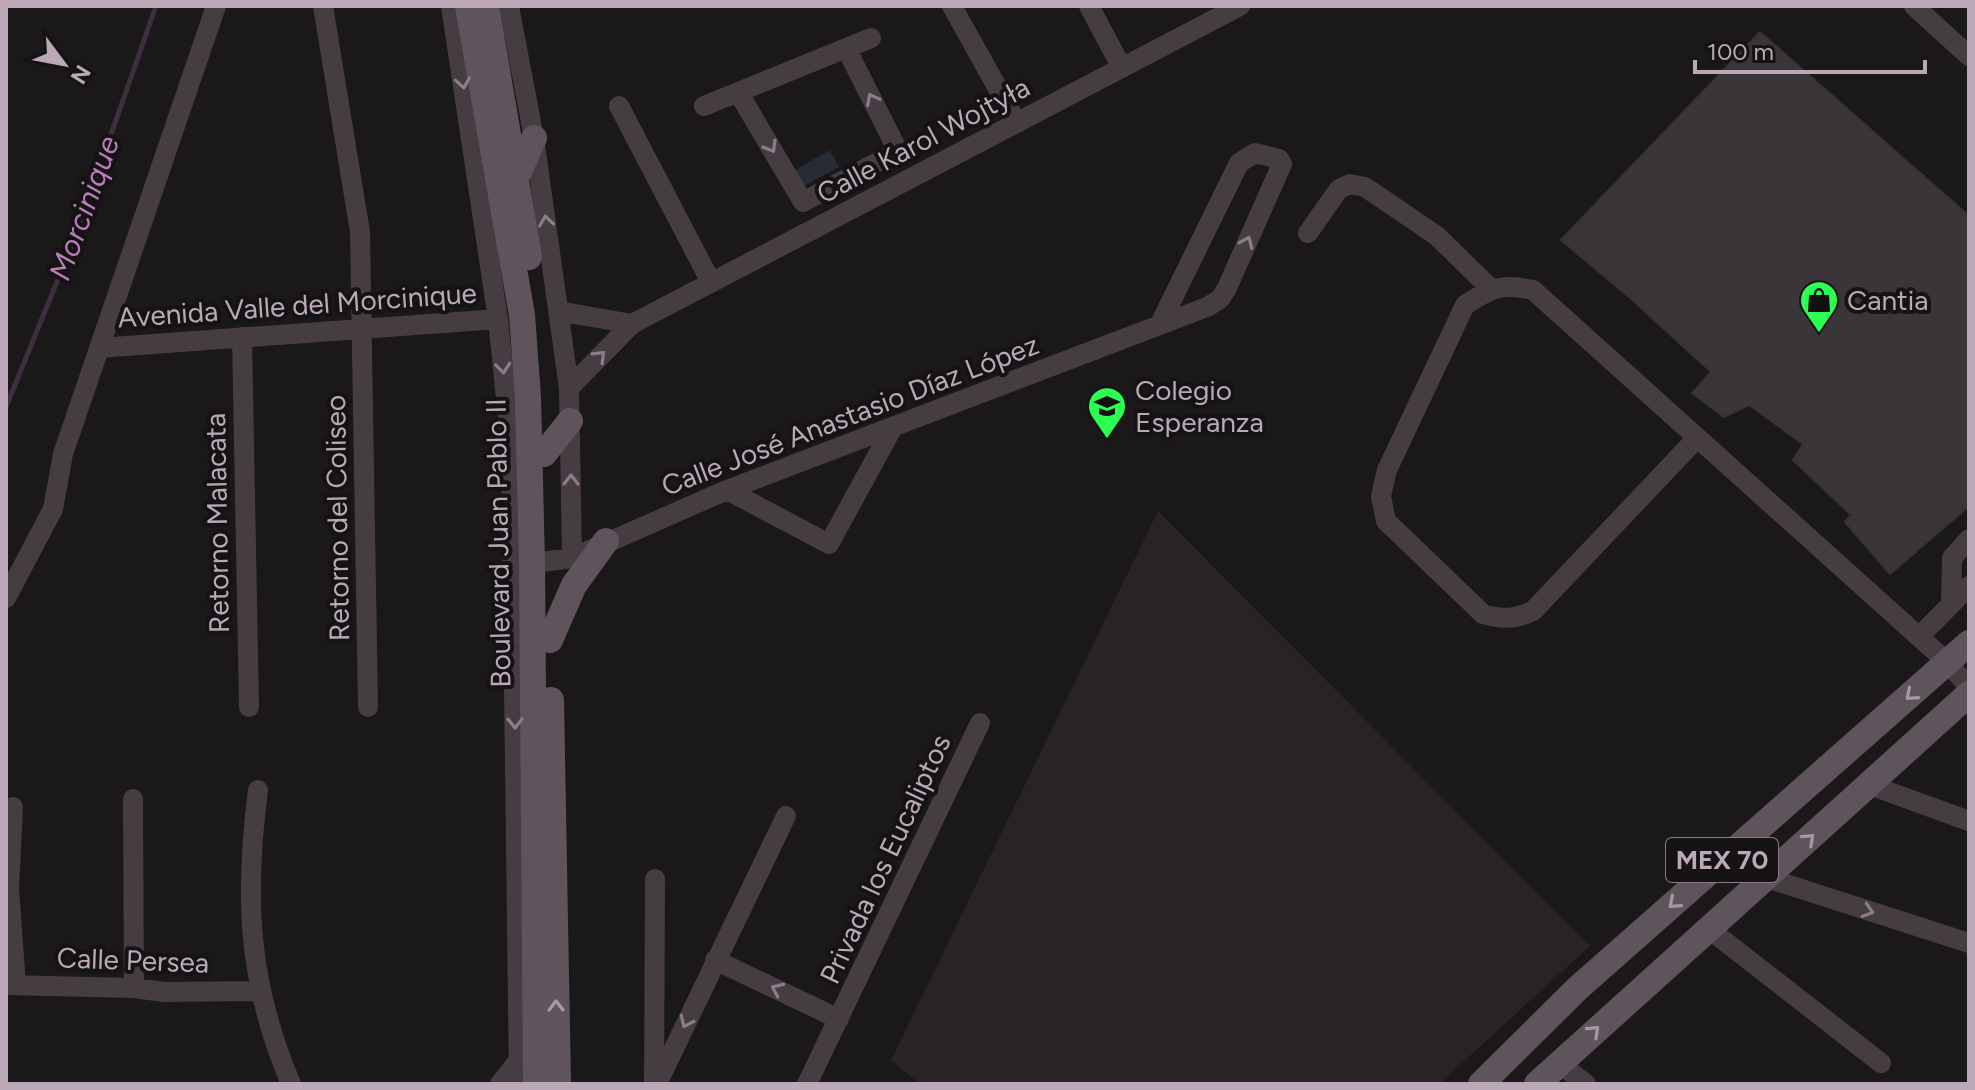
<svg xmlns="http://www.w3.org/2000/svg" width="1975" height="1090" font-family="Figtree,sans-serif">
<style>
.built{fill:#282426}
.green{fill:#272b33}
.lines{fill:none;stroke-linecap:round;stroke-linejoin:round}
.stream{stroke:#3f2d40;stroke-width:5}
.building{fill:#393538;stroke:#373234;stroke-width:2}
.minor{stroke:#453d42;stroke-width:20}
.major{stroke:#5f545c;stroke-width:26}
.oneway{stroke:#8c7e89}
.oneway2{stroke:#a998a6}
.labels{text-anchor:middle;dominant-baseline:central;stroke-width:8;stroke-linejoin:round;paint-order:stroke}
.shield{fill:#151314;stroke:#897c87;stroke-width:2}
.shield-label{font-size:26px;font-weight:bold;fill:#bba9b8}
.street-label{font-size:28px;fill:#bba9b8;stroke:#151314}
.poi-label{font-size:28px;fill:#bba9b8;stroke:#151314;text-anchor:start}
.water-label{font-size:30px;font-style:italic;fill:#b77eb9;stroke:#151314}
</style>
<rect width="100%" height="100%" fill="#1a1819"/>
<path class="built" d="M1158,511L1590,946L1439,1084H920L891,1060Z"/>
<path class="green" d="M830,150L839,167L804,186L795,170Z"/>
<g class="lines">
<path class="stream" d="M6,407L74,240L156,6"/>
</g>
<path class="building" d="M1760,32L1969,216V506L1890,574L1845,522L1851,515L1793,460L1803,444L1749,405L1724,417L1692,393L1711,372L1629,297L1561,240Z"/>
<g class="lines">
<path class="minor" d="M323,6L360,232L368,707
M451,6L498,319L511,449L519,1084
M509,6L534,138L569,388L572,558
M952,6L1017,123
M1089,6L1122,68
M1914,6L1969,56
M738,92L803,202L898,151L846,48
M619,106L711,282
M704,106L871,38
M1308,233L1339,189L1350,184L1365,187L1437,236L1490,288
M558,311L632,324
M242,337L249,707
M99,348L498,319
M569,388L632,324L1240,6
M1696,439L1533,611C1515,619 1503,620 1483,614L1386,521L1381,496L1387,470L1465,305C1491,288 1502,283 1533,290L1947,662L1969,687
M727,490L829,544L893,427
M511,566L572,558L727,490L1207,307L1220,299L1227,288L1282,164L1279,159L1255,153L1239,163L1160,324
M6,598L53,509L63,454L216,6
M1951,603L1952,558L1969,539
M1919,637L1969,586
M1867,784L1969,821
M258,790C244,898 248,983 291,1084
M133,799L134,988
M13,807L9,889L16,985
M1767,878L1969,943
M1709,929L1881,1063
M715,960L839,1019
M6,985L134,988L164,992L259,991
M1559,1063L1586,1084
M654,1083L655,879
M500,1084L518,1061
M657,1084L786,816
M807,1084L980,723"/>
<path class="major" d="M468,6L522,315L528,397L532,564L536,1084
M486,6L529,257
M517,176L534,138
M544,454L570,421
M550,640L574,585L606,541
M551,700L558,1084
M1481,1084L1578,988L1969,643
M1537,1084L1969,694"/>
</g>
<defs><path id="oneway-chevron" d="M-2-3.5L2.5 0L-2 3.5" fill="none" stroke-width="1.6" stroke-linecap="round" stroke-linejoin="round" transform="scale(2)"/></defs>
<g class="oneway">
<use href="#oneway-chevron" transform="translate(463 83) rotate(81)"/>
<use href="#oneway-chevron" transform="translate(872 99) rotate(-117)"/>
<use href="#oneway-chevron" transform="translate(771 147) rotate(60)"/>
<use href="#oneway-chevron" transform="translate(546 221) rotate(-98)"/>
<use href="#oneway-chevron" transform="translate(1247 242) rotate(-66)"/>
<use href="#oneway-chevron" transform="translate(600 356) rotate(-45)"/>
<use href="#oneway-chevron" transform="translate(503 368) rotate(84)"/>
<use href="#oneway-chevron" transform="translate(571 480) rotate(-90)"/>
<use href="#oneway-chevron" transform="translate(515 723) rotate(89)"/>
<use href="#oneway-chevron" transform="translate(1868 911) rotate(18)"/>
<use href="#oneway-chevron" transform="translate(777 989) rotate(-155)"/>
<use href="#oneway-chevron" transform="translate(686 1022) rotate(115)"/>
</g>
<g class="oneway2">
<use href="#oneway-chevron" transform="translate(1911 695) rotate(139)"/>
<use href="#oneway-chevron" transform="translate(1809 839) rotate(-43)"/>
<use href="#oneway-chevron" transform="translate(1674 903) rotate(139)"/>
<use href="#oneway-chevron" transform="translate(556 1006) rotate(-91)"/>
<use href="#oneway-chevron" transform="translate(1594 1031) rotate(-43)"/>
</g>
<defs>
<g id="shop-pin" transform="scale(2)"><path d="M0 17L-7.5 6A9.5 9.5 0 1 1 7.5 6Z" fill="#2bff4f" stroke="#151314"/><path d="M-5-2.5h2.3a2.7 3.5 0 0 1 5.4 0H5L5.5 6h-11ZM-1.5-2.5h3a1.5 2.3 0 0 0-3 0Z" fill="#111"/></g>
<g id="university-pin" transform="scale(2)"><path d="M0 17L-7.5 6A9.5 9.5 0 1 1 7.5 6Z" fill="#2bff4f" stroke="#151314"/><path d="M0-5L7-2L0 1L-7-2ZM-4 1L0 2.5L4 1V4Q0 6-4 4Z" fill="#111"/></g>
</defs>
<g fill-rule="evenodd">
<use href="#shop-pin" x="1819" y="300"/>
<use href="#university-pin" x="1107" y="406"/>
</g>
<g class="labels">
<rect class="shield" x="1666" y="838" width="112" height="44" rx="6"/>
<g class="shield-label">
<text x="1722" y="860">MEX 70</text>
</g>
<g class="street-label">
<text transform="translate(923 140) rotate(-28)">Calle Karol Wojtyła</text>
<text transform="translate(297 305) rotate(-4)">Avenida Valle del Morcinique</text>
<text transform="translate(850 415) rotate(-21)">Calle José Anastasio Díaz López</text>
<text transform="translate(337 518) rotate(-91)">Retorno del Coliseo</text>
<text transform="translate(217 523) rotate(-91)">Retorno Malacata</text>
<text transform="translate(498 543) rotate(-91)">Boulevard Juan Pablo II</text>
<text transform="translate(885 859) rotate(-65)">Privada los Eucaliptos</text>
<text transform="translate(133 960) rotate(2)">Calle Persea</text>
</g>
<g class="poi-label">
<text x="1847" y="300">Cantia</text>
<text x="1135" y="390">Colegio<tspan x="1135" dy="32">Esperanza</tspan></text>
</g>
<g class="water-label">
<text transform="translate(84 208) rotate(-70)">Morcinique</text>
</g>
</g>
<rect width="1975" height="1090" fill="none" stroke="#bba9b8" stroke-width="16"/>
<g transform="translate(64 64) rotate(122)" stroke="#151314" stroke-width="6" paint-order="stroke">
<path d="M0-6L14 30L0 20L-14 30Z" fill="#bba9b8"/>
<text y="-12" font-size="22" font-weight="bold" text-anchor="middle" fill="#bba9b8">N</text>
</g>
<path d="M1695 60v12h230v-12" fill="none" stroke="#bba9b8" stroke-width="4"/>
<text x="1707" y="60" font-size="24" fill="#bba9b8" stroke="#151314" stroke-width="6" paint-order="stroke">100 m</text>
</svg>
